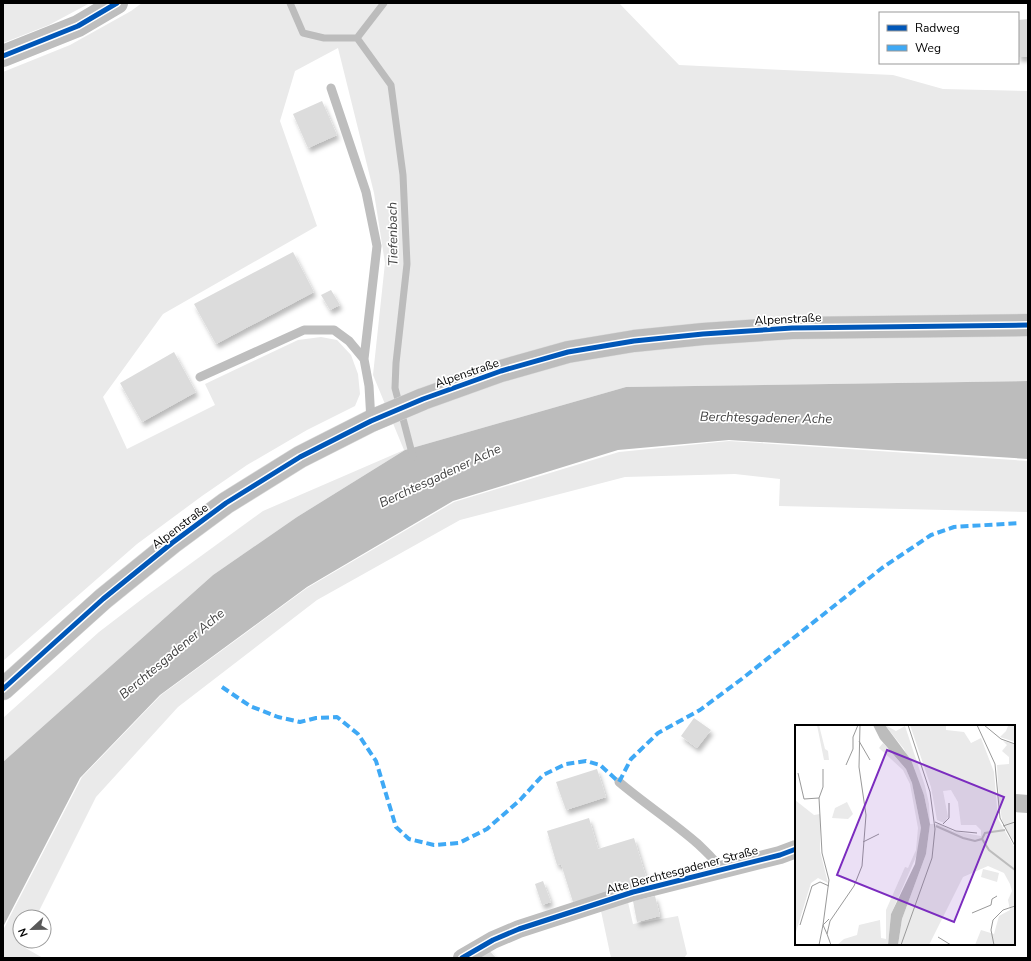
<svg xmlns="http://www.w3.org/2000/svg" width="1031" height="961" font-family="'Nunito Sans',sans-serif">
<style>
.green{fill:#eaeaea}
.water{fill:#bcbcbc}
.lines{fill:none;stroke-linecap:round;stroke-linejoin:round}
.stream{stroke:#bcbcbc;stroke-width:7}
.building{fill:#dcdcdc;filter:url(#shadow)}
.primary-casing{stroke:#dbdbdb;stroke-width:23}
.service{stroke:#bebebe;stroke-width:9}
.minor{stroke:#bebebe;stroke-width:18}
.tertiary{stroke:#bebebe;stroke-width:22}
.primary{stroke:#bdbdbd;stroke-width:22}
.quiet{stroke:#3fa9f5;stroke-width:4;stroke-dasharray:8 4;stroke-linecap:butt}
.cycleway-casing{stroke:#fff;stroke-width:8}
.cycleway{stroke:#0057b8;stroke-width:5}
.labels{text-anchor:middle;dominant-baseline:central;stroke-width:3.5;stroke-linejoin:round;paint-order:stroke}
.street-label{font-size:12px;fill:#000;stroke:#fff}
.water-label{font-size:13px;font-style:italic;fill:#404040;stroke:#fff}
.inset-river{fill:none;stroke:#bcbcbc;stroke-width:2}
.inset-road{fill:none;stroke:#999;stroke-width:1}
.view{fill:#7b2cbf;fill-opacity:0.15;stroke:#7b2cbf;stroke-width:2}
.inset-edge{fill:none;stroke:#000;stroke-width:2}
</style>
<defs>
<filter id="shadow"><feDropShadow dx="2.5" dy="4.5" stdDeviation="2" flood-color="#0004"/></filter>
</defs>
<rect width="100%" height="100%" fill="#fff"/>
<path class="green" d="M3,3H90L49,25L3,43Z
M142,3H619L679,65L893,75L943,89L1028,91V381L626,387L405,450L297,517L213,575L3,762V718L99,632L146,596L263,511L404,450L373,375L385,263L374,193L338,48L295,71L280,121L317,226L163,314L103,397L127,449L215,405L205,384L298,340L321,337L337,340L351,355L358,374L360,394L355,406L307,430L247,465L202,496L137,544L3,661V72L70,45L131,11Z
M729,441L1028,461V512L779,506L780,479L735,474L625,477L460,520L317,600L178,707L96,797L36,917H20V941H24L22,946L43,958H3V930L82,777L161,695L307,588L454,502L619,452Z
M628,902L633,924L678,916L687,954L684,958H611L601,911Z"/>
<path class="water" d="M1028,381V459L729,440L618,450L453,501L307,587L160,695L80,778L3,927V762L213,575L297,517L405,450L626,387Z"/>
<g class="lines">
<path class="stream" d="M290,3L303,33L324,38H357
M384,3L357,38L391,85L403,175L407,264L396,363L395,388L413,457"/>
</g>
<path class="building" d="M1028,19V57H1018V20Z
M322,101L337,135L308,148L293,114Z
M293,252L314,292L216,344L194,304Z
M331,290L340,305L330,310L321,295Z
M174,352L196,392L142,422L120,383Z
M694,718L711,730L697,748L681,736Z
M597,769L606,797L566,810L556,782Z
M589,818L598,849L634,838L647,880L573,902L561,864L557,865L547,831Z
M543,881L551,902L542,905L535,884Z
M655,896L660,916L637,922L633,901Z
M487,948L496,958H475Z"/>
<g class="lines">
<g class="primary-casing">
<path id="primary" d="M3,689L103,599L172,543L226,503L300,457L371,421L423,399L501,371L568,352L634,341L703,334L792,328L1028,325"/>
</g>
<path class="service" d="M331,88L366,192L377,246L364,359L369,386L371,421
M200,377L304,330H334L349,341L364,359
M619,782C645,804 673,822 698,844C706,852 715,859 720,869"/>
<path class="minor" d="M1014,803L1028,804
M462,958L493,940L519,929L633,892L780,855L796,849"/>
<path class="tertiary" d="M3,56L78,26L117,3"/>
<use href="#primary" class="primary"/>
<path class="quiet" d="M222,687L250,706L278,717L300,722L316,718L337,717L358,734L376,761L396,827L409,839L434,845L459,843L487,829L520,800L543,775L566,764L586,761L600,765L619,782L631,759L658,733L700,710L743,678L882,568L931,535L954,527L1019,523"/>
<g class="cycleway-casing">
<path id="cycleway" d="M3,56L78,26L117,3
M3,689L103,599L172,543L226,503L300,457L371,421L423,399L501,371L568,352L634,341L703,334L792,328L1028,325
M462,958L493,940L519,929L633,892L780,855L796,849"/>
</g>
<use href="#cycleway" class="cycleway"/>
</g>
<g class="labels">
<g class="street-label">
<text transform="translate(788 319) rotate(-3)">Alpenstraße</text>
<text transform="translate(467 373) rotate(-19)">Alpenstraße</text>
<text transform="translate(180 526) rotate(-37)">Alpenstraße</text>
<text transform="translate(682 870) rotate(-15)">Alte Berchtesgadener Straße</text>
</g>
<g class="water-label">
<text transform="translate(393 234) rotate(-91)">Tiefenbach</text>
<text transform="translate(766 418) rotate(1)">Berchtesgadener Ache</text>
<text transform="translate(440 476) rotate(-25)">Berchtesgadener Ache</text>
<text transform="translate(172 654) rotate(-40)">Berchtesgadener Ache</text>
</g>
</g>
<g transform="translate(795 725)">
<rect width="220" height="220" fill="#fff"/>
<path d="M22,0H24L30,24L33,26L34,35H29ZM90,0L101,6L110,1L130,61L134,79L135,99H145L158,106L186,111V105L181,100H166L163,77L156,65L148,66L153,92L149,98L142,95L136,62L115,0H151V5L169,7L176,18L186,13L199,47L203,94L220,123V220H180L186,205L199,209L204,191L215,185L213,175L217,166L215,159L209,148L193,141L168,152L134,220H103L107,194L131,129L135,99L129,70L109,24ZM210,0H220V17L205,12L211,6L213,1ZM208,16L220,19V112L217,116L207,95L204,77L202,40L214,39V32L207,26L212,20ZM88,18L111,44L117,58L126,103L124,125L96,189L93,220H42L49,214L62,210L64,200L85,195L86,213L91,214V185L110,142L113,143L121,125L123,103L115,59L108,45L84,23ZM0,75L19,90L25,89V126L33,158L23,153L16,158L0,210ZM52,77L58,89L53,94L37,93L40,83ZM188,144L204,148L202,157L186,152Z" fill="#eaeaea"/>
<path d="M78,0H90L116,35L129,70L135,99L131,129L107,194L103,220H93L96,189L120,139L126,103L117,58L111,44L85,14Z" fill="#bcbcbc"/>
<path class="inset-river" d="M141,101L168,113L180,116L187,114L194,125L220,145M187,114L190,108L210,105"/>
<path class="inset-road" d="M182,0L200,39L205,93L220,121M189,0L206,14L220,19M64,16L75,35M51,40L58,24V12L63,0M28,44V62L24,73L27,128L34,155L28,200L32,209M3,48L9,74L24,73M140,97L161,106L182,108M148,99L154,93V78M208,101L220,97M68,117L84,109M177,188L196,180L197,174L202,171M5,200L17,161L25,157L34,161M143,212L156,220M24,220L28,200L34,194M36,220L32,209L35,196L59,161L67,141L71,90L64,42L65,0M106,220L137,133L140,104L135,67L113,0M199,220L196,205L198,195L208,185L220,181"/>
<path class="view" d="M92,25L209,72L159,197L42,150Z"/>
<rect width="220" height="220" class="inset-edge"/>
</g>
<rect width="1031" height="961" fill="none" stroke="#000000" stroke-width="8"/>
<rect x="879" y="12" width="140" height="52" fill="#ffffff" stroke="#999999"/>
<rect x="887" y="25" width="20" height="6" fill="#0057b8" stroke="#999999"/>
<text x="915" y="32" font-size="12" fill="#000000">Radweg</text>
<rect x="887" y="45" width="20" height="6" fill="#3fa9f5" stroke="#999999"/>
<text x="915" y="52" font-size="12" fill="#000000">Weg</text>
<g transform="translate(32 929) rotate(248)"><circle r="19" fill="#ffffff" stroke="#999999"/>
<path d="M0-3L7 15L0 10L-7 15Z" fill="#595959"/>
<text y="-6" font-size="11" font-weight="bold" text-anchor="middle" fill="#000000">N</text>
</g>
</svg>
